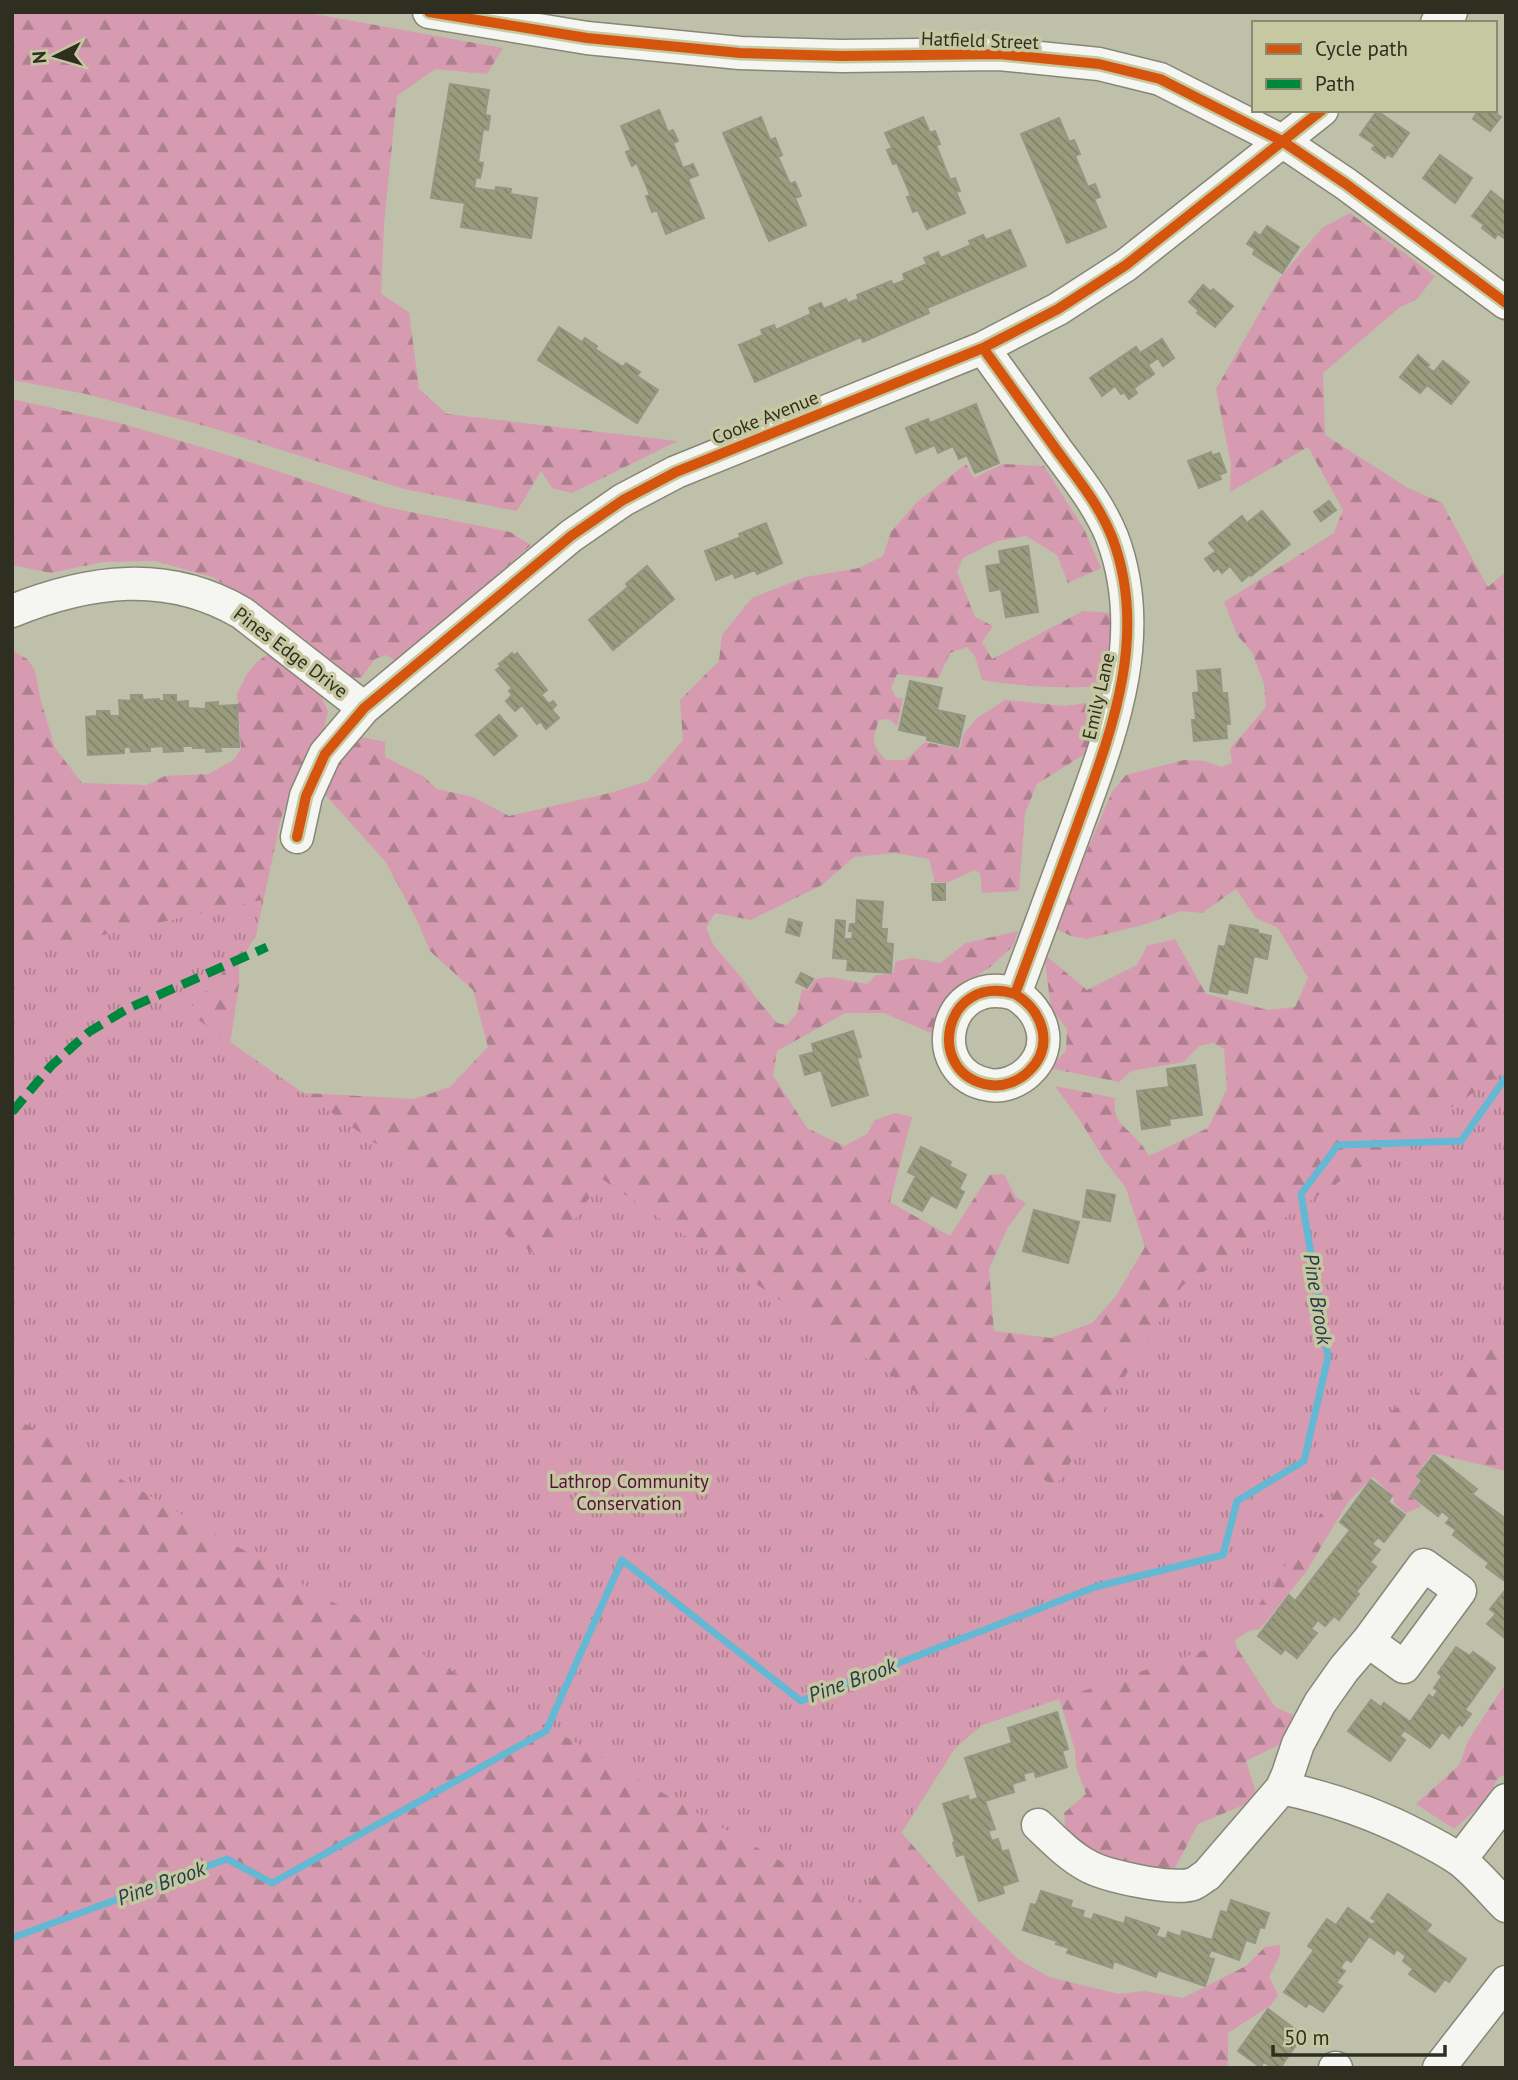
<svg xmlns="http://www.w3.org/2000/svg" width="1518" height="2080" font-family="'PT Sans',sans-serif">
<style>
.forest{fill:url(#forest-firs)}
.park{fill:url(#park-tufts)}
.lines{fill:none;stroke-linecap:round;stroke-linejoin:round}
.stream{stroke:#63b8d3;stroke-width:7}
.building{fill:url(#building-back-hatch);stroke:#949685;stroke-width:2}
.minor-casing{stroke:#868776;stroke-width:35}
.minor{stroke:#f5f6f2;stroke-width:32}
.quiet{stroke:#00873e;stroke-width:9;stroke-dasharray:18 9;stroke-linecap:butt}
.cycleway-casing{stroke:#c6c8a2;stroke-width:15}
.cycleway{stroke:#d5550e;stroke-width:10}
.labels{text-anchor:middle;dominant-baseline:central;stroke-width:7;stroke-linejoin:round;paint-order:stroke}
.street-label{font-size:19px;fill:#2e2f20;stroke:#c6c8a2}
.park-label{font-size:19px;fill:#57103a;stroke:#c6c8a2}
.water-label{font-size:21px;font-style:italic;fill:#243d49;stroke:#c6c8a2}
</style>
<defs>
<pattern id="forest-firs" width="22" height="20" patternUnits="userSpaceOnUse" patternTransform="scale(1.75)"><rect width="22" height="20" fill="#d69bb0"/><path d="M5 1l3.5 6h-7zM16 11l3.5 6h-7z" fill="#ae7f8f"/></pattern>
<pattern id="park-tufts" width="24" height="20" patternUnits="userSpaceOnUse" patternTransform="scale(1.75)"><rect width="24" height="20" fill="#d69bb0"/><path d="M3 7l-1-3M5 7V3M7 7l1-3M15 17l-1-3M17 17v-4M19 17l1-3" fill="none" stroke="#ae7f8f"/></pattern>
<pattern id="building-back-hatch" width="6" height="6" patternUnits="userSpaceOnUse" patternTransform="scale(1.75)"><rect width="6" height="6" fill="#9b9c7e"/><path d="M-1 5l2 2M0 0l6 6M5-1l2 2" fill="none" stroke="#7f8067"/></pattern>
</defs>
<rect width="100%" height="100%" fill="#bec0aa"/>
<path class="forest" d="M12,12H303L503,48L487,74L435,69L397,96L384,224L381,294L409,312L419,389L447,414L678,441L572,493L552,488L541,471L517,511L404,489L216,429L86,394L12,380Z
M1350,213L1435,276L1417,299L1399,308L1323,373L1325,435L1408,488L1442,503L1488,587L1506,572V1471L1433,1453L1415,1476L1420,1480L1409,1495L1422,1506L1406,1513L1394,1503L1393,1496L1373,1477L1348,1502L1306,1572L1260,1629L1249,1631L1235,1640L1237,1648L1275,1707L1297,1717L1283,1743L1246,1761L1256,1793L1244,1805L1198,1824L1174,1870L1146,1873L1118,1868L1066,1835L1064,1813L1086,1794L1076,1767L1075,1750L1059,1698L982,1725L955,1748L901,1832L974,1916L1018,1959L1049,1977L1119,1994L1144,1991L1183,1998L1246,1966L1265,1947L1280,1945V1955L1269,1977L1278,1995L1270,2006L1228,2033V2068H12V650L27,659L35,670L40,698L55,748L82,783L147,785L165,776L208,774L234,760L241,748L237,694L247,674L256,663L265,656L275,655L319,691L328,712L320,745L294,786L281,818L256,935L239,964V985L230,1045L287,1092L414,1099L450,1087L488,1047L473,990L430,951L416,918L385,861L319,788L347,744L362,737L385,742V757L423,776L437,789L473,797L509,816L610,793L648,781L683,740L680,700L719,661L722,635L752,598L805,577L859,568L883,556L891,532L917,502L966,464L974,478L1003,464L1044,466L1084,529L1101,568L1068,583L1057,555L1026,536L997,541L963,558L957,572L975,617L993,626L982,642L992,659L1083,611L1110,613V649L1105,686C1061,689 1026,687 982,680L975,656L967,647L950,653L938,679L897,674L891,688L896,697L903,699L897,726L889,719L879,720C872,740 871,745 886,760H906L925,742L960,749L964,733L977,718L1005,700L1064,706L1103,701L1088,752L1037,784L1025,813L1019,891L982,893L980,873L975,870L946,883L935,882L929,859L895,853L854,857L822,885L751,920L715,913L706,928L714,946L741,977L757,999L777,1023L787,1025L797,1013L802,989L808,990L815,979L830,977L867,984L876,975L893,974L896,961L913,958L940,963L966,943L1018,931L1013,946L989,968L963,984L953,994L938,1036L884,1013H845L777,1051L773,1075L807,1128L844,1146L867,1134L875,1120L895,1113L912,1117L890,1202L950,1236L989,1175L1004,1174L1016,1197L1026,1203L1008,1227L989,1269L994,1331L1051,1338L1092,1323L1116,1296L1145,1247L1126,1188L1105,1161L1081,1122L1055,1086L1115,1098C1112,1123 1125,1125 1139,1142C1143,1146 1146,1151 1149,1156L1208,1128L1227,1089L1224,1049L1213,1043L1199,1046L1184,1062L1131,1071L1119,1082L1049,1068L1066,1051L1067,1029L1051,1008L1044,954L1087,990L1137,965L1147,946L1175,939L1206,994L1268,1010L1295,1007L1308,978L1278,928L1256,918L1236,889L1202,913L1181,911L1146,924L1087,939L1071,936L1054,928L1112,792L1126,775L1184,760L1205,761L1221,767L1232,763L1230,749L1266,707L1264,684L1252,652L1237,635L1224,602L1334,533L1343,510L1308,447L1230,492L1231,464L1216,389L1279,279L1322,228Z
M12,399L120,423L228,455L386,507L510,532L531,545L398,662L386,655L375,659L361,678H346L256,604L212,577L155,561L103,562L51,573L12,565Z
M1506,1683V1776H1501L1496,1781L1490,1797L1454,1829L1416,1804L1459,1765L1469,1739Z"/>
<path class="park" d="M262,900L256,935L187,1012L546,1262L602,1179L1055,1487L1182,1286L1506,1071V1329L1388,1414L1235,1640L982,1725L955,1748L856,1905L12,1416V955Z"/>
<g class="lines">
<path class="stream" d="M12,1938L227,1859L272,1883L546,1731L622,1560L801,1701L1095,1587L1223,1555L1237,1501L1304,1461L1328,1357L1301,1194L1338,1145L1461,1141L1506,1077"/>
</g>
<path class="building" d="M450,84L489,90L485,115L490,116L488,130L483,129L478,162L483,163L480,178L476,177L474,188L495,191L496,187L511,189L510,194L537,198L531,238L461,227L465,203L431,198Z
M659,110L668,132L673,130L678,141L673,143L683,168L693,164L698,175L688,179L704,218L666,234L657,210L652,212L646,196L650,195L637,163L632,166L626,152L631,150L621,126Z
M1478,110H1491L1501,117L1490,131L1473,119Z
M1377,111L1409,133L1392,157L1387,154L1385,158L1372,149L1375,145L1360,135Z
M761,117L770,140L775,138L782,155L778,157L790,184L795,182L801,196L795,198L806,225L769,241L723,133Z
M923,117L930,133L935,131L940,144L936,145L950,180L955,178L960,191L956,192L965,213L927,229L918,210L913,212L907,197L911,196L897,163L893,164L887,150L892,148L885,133Z
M1059,118L1069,142L1074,140L1080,154L1075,156L1088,187L1095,184L1100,197L1094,199L1106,227L1067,243L1021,134Z
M1440,155L1472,178L1455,203L1423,178Z
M1491,191L1506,203V236L1504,238L1498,234L1495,238L1482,228L1484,225L1472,216Z
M1267,226L1299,247L1282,273L1253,254L1255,249L1247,244L1255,232L1260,236Z
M1010,230L1026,266L927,308L929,313L863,342L861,337L755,382L739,345L763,335L761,330L774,325L776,330L811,314L809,308L821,303L824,309L846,299L848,303L859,299L857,295L891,281L893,285L905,280L903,274L927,264L924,258L938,252L941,258L971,245L969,241L983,235L986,240Z
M1203,285L1211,292L1213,289L1233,306L1215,327L1197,313L1199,311L1189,302Z
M559,327L582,342L585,338L597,346L595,349L623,367L626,363L640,372L637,376L658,390L637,423L538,360Z
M1162,339L1174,358L1163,366L1158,358L1148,365L1154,374L1134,388L1137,393L1129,399L1124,392L1121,394L1115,386L1102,396L1090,378L1136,347L1140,353Z
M1418,355L1429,365L1427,367L1434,372L1443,361L1469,382L1451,404L1427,385L1420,393L1400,377Z
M976,404L999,463L975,473L967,455L959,459L953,446L938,453L935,445L916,453L906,428L928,419L930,423Z
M1211,452L1212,456L1219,453L1226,472L1219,475L1221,479L1199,488L1188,461Z
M1329,501L1336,510L1321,521L1314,512Z
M1262,511L1290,544L1251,576L1250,574L1242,581L1230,566L1222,573L1218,568L1214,571L1205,559L1216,551L1209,543L1242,516L1247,523Z
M766,523L782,563L757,574L755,570L735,578L733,573L716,580L705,551L741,537L739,534Z
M1028,546L1038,612L1006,617L1001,589L990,591L986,566L1001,564L999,551Z
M647,566L674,599L613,650L589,620L628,587L626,584Z
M512,653L514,656L517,653L547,690L541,695L549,704L553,701L556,705L552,710L559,718L546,729L540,721L537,724L522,705L515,711L506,701L512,695L509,691L512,688L496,670L501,666L499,664Z
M1220,669L1222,693H1227L1230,724H1226L1227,738L1194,741L1192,720H1196L1193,693L1199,692L1197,671Z
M910,681L942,688L937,710L965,716L958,747L927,740V736L899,730Z
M131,695H142L143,700L159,699V701H164V695H176V702L188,701V708L206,709V703L218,702V706L237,705L239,747H220L221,751L206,752V748H193V746H182L183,751L164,752L163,746L150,747V751L131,752L130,747H124V753L88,755L86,717L97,716V711H109L110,716H120L119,700L131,701Z
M499,715L517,736L494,755L476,735Z
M932,884H945V900H933Z
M857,900L883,902L881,929H887L886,943L893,944L891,973L847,970L848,959L833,958L836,920L845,921L844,939H852L853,931H849L850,924H856Z
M789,919L802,923L799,936L786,932Z
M1230,925L1258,930V933L1271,936L1267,959L1254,956L1247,993L1228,989L1227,994L1210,991L1219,946L1225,947Z
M801,973L813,979L807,988L796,982Z
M853,1031L861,1057L857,1058L868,1095L832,1106L821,1070L805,1075L800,1056L814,1052L812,1044Z
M1195,1065L1202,1115L1169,1119L1170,1125L1142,1129L1137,1091L1169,1087L1167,1069Z
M921,1147L951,1162L949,1166L966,1175L959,1189L964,1192L956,1208L931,1195L922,1211L903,1201L916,1176L908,1172Z
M1087,1190L1115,1195L1110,1221L1083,1217Z
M1034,1210L1079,1222L1068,1263L1023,1251Z
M1434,1455L1477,1489L1472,1494L1506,1519V1582L1486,1567L1489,1563L1453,1535L1456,1530L1446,1523L1450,1518L1442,1511L1438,1516L1411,1495L1422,1480L1417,1476Z
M1371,1480L1392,1496L1388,1502L1405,1515L1384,1542L1378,1537L1372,1544L1380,1550L1370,1562L1376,1567L1356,1592L1359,1594L1339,1620L1334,1616L1325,1626L1318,1620L1311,1629L1317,1633L1297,1658L1285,1649L1281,1654L1258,1636L1289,1595L1295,1601L1350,1530L1340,1522Z
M1506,1589V1639L1487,1624L1496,1614L1490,1609Z
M1456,1647L1470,1656L1473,1652L1495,1668L1465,1710L1471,1714L1462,1726L1459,1724L1449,1738L1442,1732L1430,1748L1404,1730L1400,1736L1405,1740L1390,1761L1348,1731L1371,1700L1381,1707L1384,1703L1410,1722L1429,1695L1433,1698L1438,1691L1434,1688L1442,1676L1438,1673Z
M1057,1712L1068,1749L1062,1751L1067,1767L1036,1777L1034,1771L1023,1774L1025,1780L1012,1784L1014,1792L985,1801L995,1829L988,1831L992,1841L998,1839L1002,1852L1008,1850L1018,1881L1002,1886L1004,1893L979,1901L964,1854L957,1856L953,1843L955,1842L943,1804L968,1796L969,1801L978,1798L965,1758L1012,1743L1008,1728Z
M1041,1891L1072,1901L1070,1907L1084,1911L1082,1917L1092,1920L1094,1914L1124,1924L1126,1917L1159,1928L1156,1936L1166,1939L1168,1932L1181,1937L1182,1931L1212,1940L1221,1911L1227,1913L1231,1900L1269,1913L1264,1928L1260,1927L1255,1943L1246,1940L1239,1960L1211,1950L1208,1958L1214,1959L1205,1986L1158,1970L1156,1977L1114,1961L1112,1968L1067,1953L1069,1948L1056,1944L1057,1941L1023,1930L1031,1904L1036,1905Z
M1388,1894L1431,1925L1426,1931L1466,1959L1449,1982L1445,1979L1435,1992L1409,1974L1413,1969L1403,1961L1406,1956L1397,1949L1394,1954L1369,1936L1351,1962L1346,1959L1340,1968L1345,1971L1336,1983L1342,1986L1323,2012L1309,2003L1306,2007L1284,1992L1314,1950L1308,1946L1327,1919L1336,1925L1348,1908L1372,1925L1376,1921L1371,1918Z
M1268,2009L1299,2032L1292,2042L1296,2045L1280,2068H1269L1270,2066L1264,2062L1260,2067L1238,2051Z"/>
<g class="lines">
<g class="minor-casing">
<path id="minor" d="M429,12L587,38L740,53L842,56L999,54L1099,64L1160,79L1282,141L1346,184L1506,303
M1437,23L1451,12
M983,348C1008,383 1033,417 1058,452C1078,479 1099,505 1112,537C1150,637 1110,735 1076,829C1056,884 1035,939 1015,994C943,972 923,1075 990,1085C1004,1087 1019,1081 1029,1071C1055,1046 1043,1011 1015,994
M12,611C89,580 167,569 242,613L364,708
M297,837L306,796L325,754L364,708L571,536L623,500L676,472L983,348L1058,309L1126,265L1322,110
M1282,1788C1330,1798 1374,1813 1418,1836C1432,1843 1447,1851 1460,1860C1477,1873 1491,1891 1506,1906
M1038,1825C1053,1839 1069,1856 1088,1866C1106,1876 1174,1891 1193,1884C1198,1882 1203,1877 1207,1875L1282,1788L1288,1774L1298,1744L1320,1703L1344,1669L1368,1641L1424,1565L1460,1591L1404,1667L1368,1641
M1460,1860L1506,1800
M1335,2068H1336
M1439,2068L1506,1982"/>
</g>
<use href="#minor" class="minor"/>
<path class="quiet" d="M12,1112L51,1066L89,1032L127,1009L267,947"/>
<g class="cycleway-casing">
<path id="cycleway" d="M429,12L587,38L740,53L842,56L999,54L1099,64L1160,79L1282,141L1346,184L1506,303
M983,348C1008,383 1033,417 1058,452C1078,479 1099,505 1112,537C1150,637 1110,735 1076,829C1056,884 1035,939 1015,994C943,972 923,1075 990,1085C1004,1087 1019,1081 1029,1071C1055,1046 1043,1011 1015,994
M297,837L306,796L325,754L364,708L571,536L623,500L676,472L983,348L1058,309L1126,265L1322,110"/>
</g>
<use href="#cycleway" class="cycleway"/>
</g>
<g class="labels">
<g class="street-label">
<text transform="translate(980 40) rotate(2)">Hatfield Street</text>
<text transform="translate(765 417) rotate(-22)">Cooke Avenue</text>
<text transform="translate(291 652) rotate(37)">Pines Edge Drive</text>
<text transform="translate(1098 696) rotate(-77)">Emily Lane</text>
</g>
<g class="park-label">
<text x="629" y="1481">Lathrop Community<tspan x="629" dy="22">Conservation</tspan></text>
</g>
<g class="water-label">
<text transform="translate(1318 1299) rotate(81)">Pine Brook</text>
<text transform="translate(852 1680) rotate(-20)">Pine Brook</text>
<text transform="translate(161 1883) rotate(-20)">Pine Brook</text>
</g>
</g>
<rect width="1518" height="2080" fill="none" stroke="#2e2f20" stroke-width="28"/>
<rect x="1252" y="21" width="245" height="91" fill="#c6c8a2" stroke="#898b6e" stroke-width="2"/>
<rect x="1266" y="44" width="35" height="10" fill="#d5550e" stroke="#898b6e" stroke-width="2"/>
<text x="1315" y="56" font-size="21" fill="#2e2f20">Cycle path</text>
<rect x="1266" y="79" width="35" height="10" fill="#00873e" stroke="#898b6e" stroke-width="2"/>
<text x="1315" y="91" font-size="21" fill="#2e2f20">Path</text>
<g transform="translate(56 56) rotate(265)" stroke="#c6c8a2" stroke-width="5" paint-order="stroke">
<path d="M0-5L12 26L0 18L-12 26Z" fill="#2e2f20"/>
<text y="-10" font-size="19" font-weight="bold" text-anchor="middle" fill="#2e2f20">N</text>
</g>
<path d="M1273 2045v10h172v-10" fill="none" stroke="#2e2f20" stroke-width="3.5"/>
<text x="1284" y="2045" font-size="21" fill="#2e2f20" stroke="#c6c8a2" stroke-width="5" paint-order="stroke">50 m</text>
</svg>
